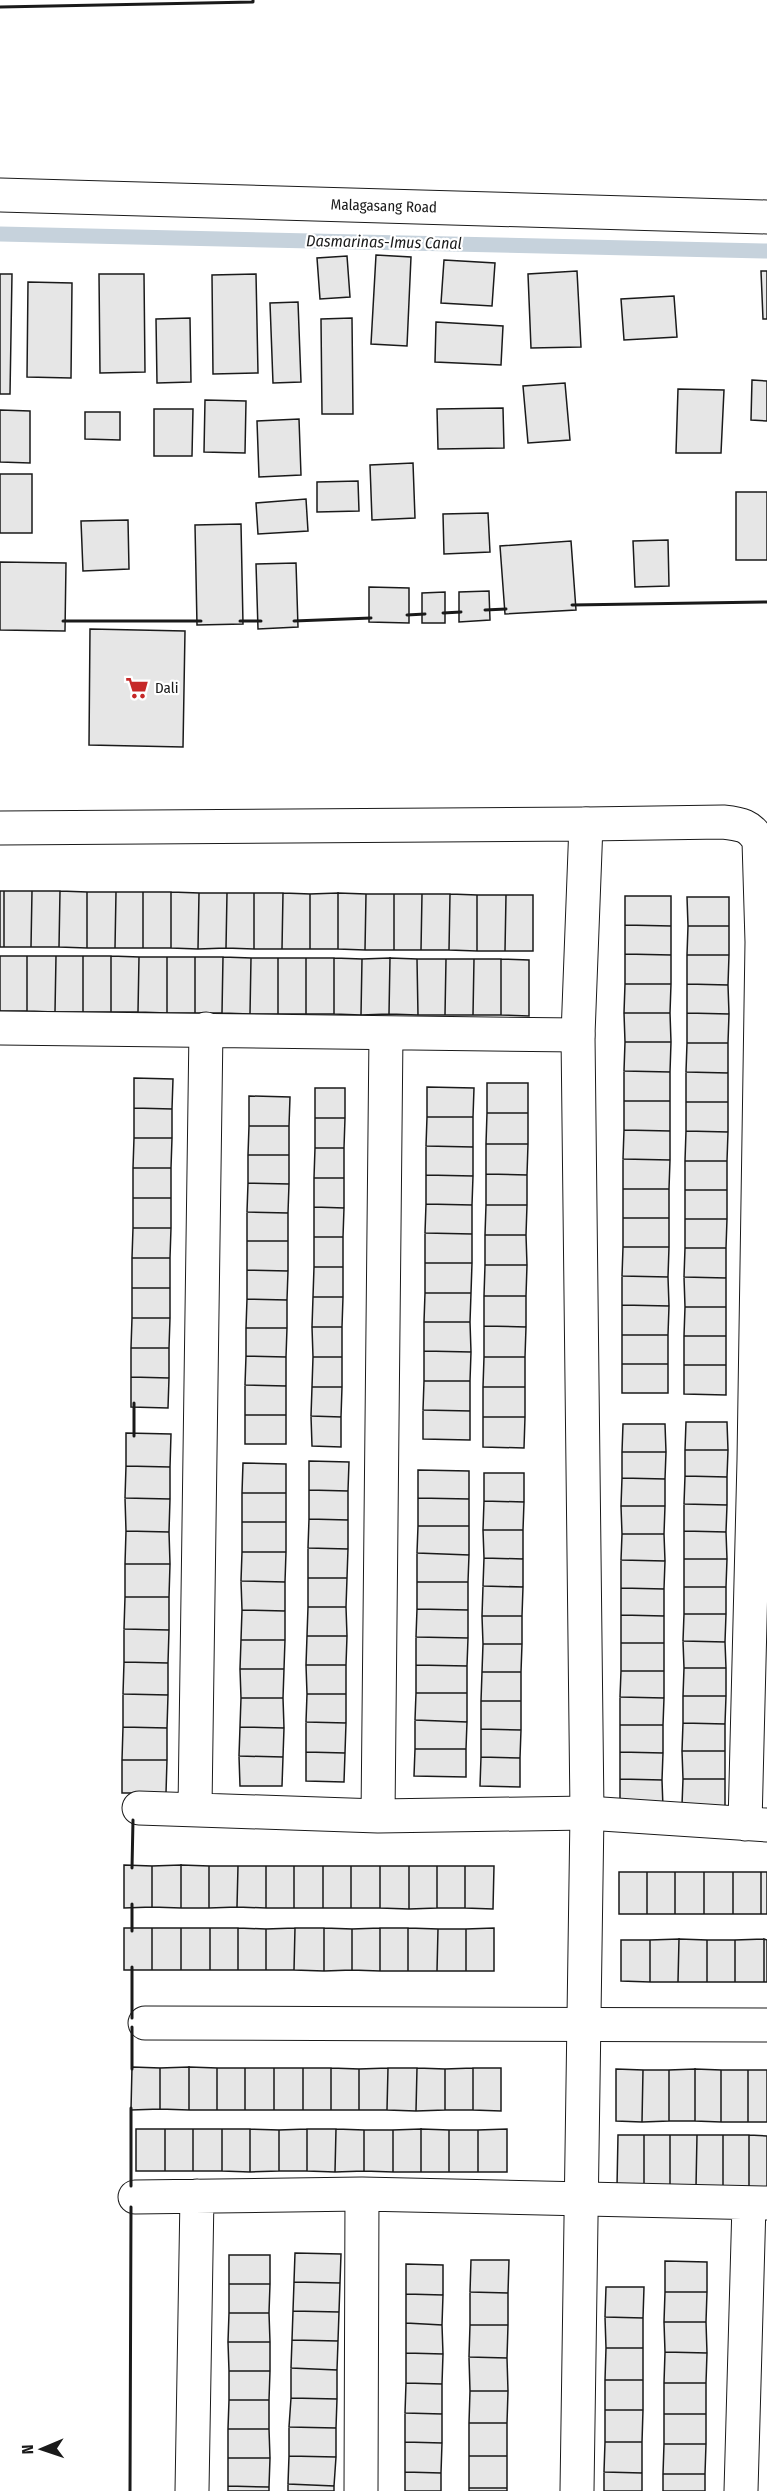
<svg xmlns="http://www.w3.org/2000/svg" width="767" height="2491" font-family="'Fira Sans Condensed',sans-serif">
<style>
.lines{fill:none;stroke-linecap:round;stroke-linejoin:round}
.stream{stroke:#c6d2dc;stroke-width:15}
.building{fill:#e6e6e6;stroke:#1a1a1a;stroke-width:1.5}
.minor-casing{stroke:#1a1a1a;stroke-width:35}
.tertiary-casing{stroke:#1a1a1a;stroke-width:35}
.secondary-casing{stroke:#1a1a1a;stroke-width:35}
.minor{stroke:#fff;stroke-width:33}
.tertiary{stroke:#fff;stroke-width:33}
.secondary{stroke:#fff;stroke-width:33}
.wall{stroke:#1a1a1a;stroke-width:3}
.labels{text-anchor:middle;dominant-baseline:central;stroke-width:4.5;stroke-linejoin:round;paint-order:stroke}
.street-label{font-size:15px;fill:#1a1a1a;stroke:#fff}
.poi-label{font-size:15px;fill:#1a1a1a;stroke:#fff;text-anchor:start}
.water-label{font-size:16px;font-style:italic;fill:#1a1a1a;stroke:#fff}
</style>
<rect width="100%" height="100%" fill="#fff"/>
<g class="lines">
<path class="stream" d="M0,234L767,251"/>
</g>
<path class="building" d="M376,255L411,257L407,346L371,344Z
M347,256L350,297L320,299L317,258Z
M444,260L495,263L492,306L441,303Z
M577,271L581,347L531,348L528,274Z
M761,271H767V319H763Z
M0,274H12L10,394H0Z
M99,274H144L145,372L100,373Z
M256,274L258,373L213,374L212,275Z
M28,282L72,283L71,378L27,377Z
M674,296L677,337L624,340L621,299Z
M298,302L301,382L273,383L270,303Z
M190,318L191,382L157,383L156,319Z
M352,318L353,414H322L321,319Z
M436,322L503,326L501,365L435,362Z
M752,380L767,381V421L751,420Z
M565,383L570,440L528,443L523,386Z
M678,389L724,390L721,453H676Z
M205,400L246,401L245,453L204,452Z
M503,408L504,448L438,449L437,409Z
M154,409H193L192,456H154Z
M0,410L30,411V463L0,462Z
M85,412H120V440L85,439Z
M299,419L301,475L259,477L257,421Z
M413,463L415,518L372,520L370,465Z
M0,474H32V533H0Z
M358,481L359,511L317,512V482Z
M736,492H767V560H736Z
M306,499L308,531L258,534L256,503Z
M488,513L490,552L444,554L443,514Z
M128,520L129,569L83,571L81,521Z
M241,524L243,624L197,625L195,525Z
M668,540L669,586L635,587L633,541Z
M571,541L576,610L505,614L500,546Z
M0,562L66,563L65,631L0,630Z
M296,563L298,627L258,629L256,564Z
M369,587L409,588V623L369,622Z
M489,591L490,620L459,622V592Z
M445,592V623H422V593Z
M90,629L185,631L183,747L89,745Z
M0,891H4V947H0Z
M4,891H32L31,947H4Z
M32,891H60L59,947H31Z
M60,891L87,892V948L59,947Z
M87,892H116L115,948H87Z
M116,892H143V948H115Z
M143,892H171V948H143Z
M171,892L199,893L198,949L171,948Z
M199,893H227L226,948L198,949Z
M227,893H254V949L226,948Z
M254,893H283L282,949H254Z
M283,893L310,894V949H282Z
M338,893L366,894L365,950L338,949Z
M338,893V949H310V894Z
M366,894H394V950H365Z
M394,894H422L421,950H394Z
M422,894H450L449,950H421Z
M450,894L477,895V951L449,950Z
M477,895H506L505,951H477Z
M506,895H533V951H505Z
M625,896H671V926L625,925Z
M687,897H729V926H688Z
M625,925L671,926V955L625,954Z
M688,926H729V955H687Z
M625,954L671,955V984H625Z
M687,955H729L728,985L687,984Z
M0,956H27V1011H0Z
M27,956H56L55,1012L27,1011Z
M56,956H83V1012H55Z
M83,956H111V1012H83Z
M111,956L139,957L138,1012H111Z
M139,957H167V1013L138,1012Z
M167,957H195V1013H167Z
M195,957H223L222,1013H195Z
M223,957L251,958L250,1014L222,1013Z
M251,958H278V1014H250Z
M278,958H306V1014H278Z
M306,958H334V1014H306Z
M334,958L362,959L361,1015L334,1014Z
M390,958L389,1014L361,1015L362,959Z
M390,958L417,959L418,1015L389,1014Z
M417,959H446L445,1015H418Z
M446,959H474L473,1015H445Z
M474,959H501V1015H473Z
M501,959L529,960V1016L501,1015Z
M625,984H671L670,1013H624Z
M687,984L728,985L729,1014L687,1013Z
M624,1013H670L671,1042H625Z
M687,1013L729,1014L728,1043H687Z
M625,1042H671L670,1072L624,1071Z
M687,1043H728V1073L686,1072Z
M624,1071L670,1072V1101H624Z
M686,1072L728,1073V1102H686Z
M134,1078L173,1079L172,1109L134,1108Z
M487,1083H528V1113H487Z
M427,1087L474,1088L473,1117H427Z
M315,1088H345V1118H315Z
M249,1096L290,1097L289,1126H249Z
M624,1101H670V1131L624,1130Z
M686,1102H728V1132L686,1131Z
M134,1108L172,1109V1138H134Z
M487,1113H528V1144H486Z
M427,1117H473V1147L426,1146Z
M315,1118H345L344,1148H315Z
M249,1126H289V1155H248Z
M624,1130L670,1131V1160L623,1159Z
M686,1131L728,1132L727,1161H685Z
M134,1138H172L171,1168H133Z
M486,1144H528L527,1175L486,1174Z
M426,1146L473,1147V1176L426,1175Z
M315,1148H344V1178H314Z
M248,1155H289V1184L248,1183Z
M623,1159L670,1160L669,1189H623Z
M685,1161H727V1190H685Z
M133,1168H171V1198H133Z
M486,1174L527,1175V1205H486Z
M426,1175L473,1176L472,1205L426,1204Z
M314,1178H344V1208L314,1207Z
M248,1183L289,1184L288,1213L247,1212Z
M623,1189H669V1218H623Z
M685,1190H727V1219H685Z
M133,1198H171V1228H133Z
M426,1204L472,1205V1234L425,1233Z
M486,1205H527L526,1235H485Z
M314,1207L344,1208L343,1237H314Z
M247,1212L288,1213V1241H247Z
M623,1218H669V1247H623Z
M685,1219H727L726,1248H685Z
M133,1228H171L170,1258H132Z
M425,1233L472,1234V1263H425Z
M485,1235H526L527,1265H485Z
M314,1237H343V1267H314Z
M247,1241H288V1271L247,1270Z
M623,1247H669L668,1277L622,1276Z
M685,1248H726V1278L684,1277Z
M132,1258H170V1288H132Z
M425,1263H472L471,1293H425Z
M485,1265H527L526,1296H484Z
M314,1267H343V1297H313Z
M247,1270L288,1271L287,1300L247,1299Z
M622,1276L668,1277L669,1306L622,1305Z
M684,1277L726,1278V1307H685Z
M132,1288H170V1318H132Z
M425,1293H471L470,1322H424Z
M484,1296H526V1327L484,1326Z
M313,1297H343L342,1327H312Z
M247,1299L287,1300V1328H246Z
M622,1305L669,1306L668,1335H622Z
M685,1307H726V1336H684Z
M132,1318H170L169,1348H131Z
M424,1322H470L471,1352L424,1351Z
M484,1326L526,1327L525,1357H484Z
M312,1327H342V1357H313Z
M246,1328H287L286,1357L246,1356Z
M622,1335H668V1364H622Z
M684,1336H726V1365H684Z
M131,1348H169V1378L131,1377Z
M424,1351L471,1352L470,1381H424Z
M246,1356L286,1357V1386L245,1385Z
M313,1357H342V1387H312Z
M484,1357H525V1387H483Z
M622,1364H668V1393H622Z
M684,1365H726V1395L684,1394Z
M131,1377L169,1378L168,1408L131,1407Z
M424,1381H470V1411L423,1410Z
M245,1385L286,1386V1415H245Z
M312,1387H342L341,1417L311,1416Z
M483,1387H525V1417H483Z
M423,1410L470,1411V1440L423,1439Z
M245,1415H286V1444H245Z
M311,1416L341,1417V1447L312,1446Z
M483,1417H525L524,1448L483,1447Z
M686,1422H727L728,1450H685Z
M623,1424H665L666,1452H622Z
M126,1433L171,1434L170,1467L126,1466Z
M685,1450H728L727,1477L685,1476Z
M622,1452H666L665,1479L622,1478Z
M309,1461L349,1462L348,1491L309,1490Z
M243,1463L286,1464V1493H242Z
M126,1466L170,1467V1499L125,1498Z
M418,1470L469,1471V1499L418,1498Z
M484,1473H524V1502L484,1501Z
M685,1476L727,1477V1505L684,1504Z
M622,1478L665,1479V1506H621Z
M309,1490L348,1491V1520L309,1519Z
M242,1493H286V1522H242Z
M125,1498L170,1499L169,1532L126,1531Z
M418,1498L469,1499V1526H418Z
M484,1501L524,1502L523,1530H483Z
M684,1504L727,1505L726,1532L684,1531Z
M621,1506H665L664,1534H622Z
M309,1519L348,1520V1549L308,1548Z
M242,1522H286V1552H242Z
M418,1526H469V1555L417,1553Z
M483,1530H523V1559L484,1558Z
M126,1531L169,1532L170,1564H125Z
M684,1531L726,1532L727,1559H684Z
M622,1534H664L665,1561L621,1560Z
M308,1548L348,1549L347,1578H308Z
M242,1552H286L285,1582L241,1581Z
M417,1553L469,1555L468,1582H417Z
M484,1558L523,1559V1587L483,1586Z
M684,1559H727L726,1587H684Z
M621,1560L665,1561L664,1589L621,1588Z
M125,1564H170L169,1597H125Z
M308,1578H347L346,1607H308Z
M241,1581L285,1582V1611L242,1610Z
M417,1582H468V1610L417,1609Z
M483,1586L523,1587L522,1616H482Z
M684,1587H726V1614H684Z
M621,1588L664,1589V1616L621,1615Z
M125,1597H169V1630L124,1629Z
M308,1607H346L347,1636H307Z
M417,1609L468,1610V1638L416,1637Z
M242,1610L285,1611V1640H241Z
M684,1614H726L725,1642L683,1641Z
M621,1615L664,1616V1643H621Z
M482,1616H522V1644H483Z
M124,1629L169,1630L168,1663L124,1662Z
M307,1636H347L346,1665H306Z
M416,1637L468,1638L467,1666L416,1665Z
M241,1640H285L284,1669H240Z
M683,1641L725,1642L726,1668H684Z
M621,1643H664V1671H621Z
M483,1644H522L521,1672H482Z
M124,1662L168,1663V1695L123,1694Z
M306,1665H346V1694H307Z
M416,1665L467,1666V1693H416Z
M684,1668H726V1696H683Z
M240,1669H284L283,1698H241Z
M621,1671H664V1698L620,1697Z
M482,1672H521V1701H481Z
M416,1693H467V1722L415,1720Z
M123,1694L168,1695L167,1728L123,1727Z
M307,1694H346V1723L306,1722Z
M683,1696H726L725,1724L683,1723Z
M620,1697L664,1698L663,1725H620Z
M241,1698H283L284,1728L240,1727Z
M481,1701H521V1730L481,1729Z
M415,1720L467,1722L466,1749H415Z
M306,1722L346,1723L345,1753L306,1752Z
M683,1723L725,1724V1751H682Z
M620,1725H663V1753L620,1752Z
M123,1727L167,1728V1760H122Z
M240,1727L284,1728L283,1757L239,1756Z
M481,1729L521,1730L520,1758L481,1757Z
M415,1749H466V1777L414,1776Z
M682,1751H725V1779H683Z
M306,1752L345,1753L344,1782L306,1781Z
M620,1752L663,1753L662,1780L620,1779Z
M239,1756L283,1757L282,1786H240Z
M481,1757L520,1758V1787L480,1786Z
M122,1760H167L166,1793H122Z
M620,1779L662,1780L663,1808L620,1807Z
M683,1779H725V1806L682,1805Z
M124,1865L152,1866V1907L124,1908Z
M181,1865V1908L152,1907V1866Z
M181,1865L209,1866V1908H181Z
M209,1866H238L237,1907L209,1908Z
M238,1866H266V1908L237,1907Z
M266,1866H294V1908H266Z
M294,1866H323V1908H294Z
M323,1866H351V1908H323Z
M351,1866H380V1908H351Z
M380,1866H409V1909L380,1908Z
M409,1866H437V1908L409,1909Z
M437,1866H465V1908H437Z
M465,1866H494L493,1909L465,1908Z
M619,1872H647V1914H619Z
M647,1872H675V1914H647Z
M675,1872H704V1914H675Z
M704,1872H733V1914H704Z
M733,1872H761V1914H733Z
M761,1872H767V1914H761Z
M124,1928H152V1970H124Z
M152,1928H181V1970H152Z
M181,1928H210V1970H181Z
M210,1928H238V1970H210Z
M238,1928L266,1929V1970H238Z
M295,1928H324V1971L294,1970Z
M295,1928L294,1970H266V1929Z
M324,1928L352,1929V1970L324,1971Z
M380,1928H408V1971H380Z
M380,1928V1971L352,1970V1929Z
M408,1928L438,1929L437,1971H408Z
M494,1928V1971H466V1929Z
M438,1929H466V1971H437Z
M679,1939L678,1982H650V1940Z
M679,1939L707,1940V1982H678Z
M764,1939L767,1940V1982H764Z
M764,1939V1982H735V1940Z
M621,1940H650V1982L621,1981Z
M707,1940H735V1982H707Z
M132,2067L160,2068V2109L131,2110Z
M189,2067V2110L160,2109V2068Z
M189,2067L217,2068V2110H189Z
M217,2068H245V2110H217Z
M245,2068H274V2110H245Z
M274,2068H303V2110H274Z
M303,2068H331V2110H303Z
M331,2068L359,2069V2110H331Z
M388,2068L387,2110H359V2069Z
M388,2068H417L416,2111L387,2110Z
M417,2068L445,2069V2110L416,2111Z
M473,2068H501V2111L473,2110Z
M473,2068V2110H445V2069Z
M616,2069L643,2070L642,2122L616,2121Z
M695,2069L721,2070V2122L695,2121Z
M695,2069V2121H669V2070Z
M643,2070H669V2121L642,2122Z
M721,2070H748V2122H721Z
M748,2070H767V2122H748Z
M136,2129H165V2171H136Z
M165,2129H193V2171H165Z
M193,2129H222V2171H193Z
M222,2129H250V2172L222,2171Z
M250,2129L279,2130V2171L250,2172Z
M307,2129H336L335,2172L307,2171Z
M307,2129V2171H279V2130Z
M336,2129L364,2130V2171L335,2172Z
M421,2129V2172H393V2130Z
M421,2129L449,2130V2172H421Z
M507,2129V2172H478V2130Z
M364,2130H393V2172L364,2171Z
M449,2130H478V2172H449Z
M618,2135H644V2187H617Z
M644,2135H670V2187H644Z
M670,2135H697L696,2187H670Z
M697,2135H723V2187H696Z
M723,2135H749V2187H723Z
M749,2135L767,2136V2188L749,2187Z
M295,2253L341,2254L340,2283L294,2282Z
M229,2255H270V2284H229Z
M471,2260H509L508,2293L470,2292Z
M665,2261L707,2262V2292H665Z
M406,2264L443,2265V2295L406,2294Z
M294,2282L340,2283L339,2312L293,2311Z
M229,2284H270L269,2313H229Z
M606,2287H644L643,2318L605,2317Z
M470,2292L508,2293V2325H470Z
M665,2292H707L706,2322H664Z
M406,2294L443,2295L442,2325L406,2323Z
M293,2311L339,2312L338,2341L292,2340Z
M229,2313H269L270,2342H228Z
M605,2317L643,2318V2348H606Z
M664,2322H706L707,2353L665,2352Z
M406,2323L442,2325L443,2354L406,2353Z
M470,2325H508L507,2358L469,2357Z
M292,2340L338,2341L337,2370L291,2368Z
M228,2342H270V2371H229Z
M606,2348H643V2380H605Z
M665,2352L707,2353L706,2383H664Z
M406,2353L443,2354L442,2384L406,2383Z
M469,2357L507,2358L508,2391H470Z
M291,2368L337,2370V2399L291,2398Z
M229,2371H270L269,2400H229Z
M605,2380H643V2410H605Z
M406,2383L442,2384V2414L405,2413Z
M664,2383H706V2414H664Z
M470,2391H508L507,2423H469Z
M291,2398L337,2399L336,2428L289,2427Z
M229,2400H269V2429H228Z
M605,2410H643L642,2442H605Z
M405,2413L442,2414V2443L405,2442Z
M664,2414H706V2444H664Z
M469,2423H507V2456H469Z
M289,2427L336,2428V2457L289,2456Z
M228,2429H269L270,2458H228Z
M405,2442L442,2443L441,2473L405,2472Z
M605,2442H642V2473L604,2472Z
M664,2444H706L705,2474H663Z
M289,2456L336,2457L334,2486L288,2484Z
M469,2456H507V2488H469Z
M228,2458H270L269,2487L228,2486Z
M405,2472L441,2473V2491H405Z
M604,2472L642,2473V2491H604Z
M663,2474H705V2491H663Z
M288,2484L334,2486V2491H288Z
M228,2486L269,2487V2491H228Z
M469,2488H507V2491H469Z"/>
<g class="lines">
<g class="minor-casing">
<path id="minor" d="M586,824L723,822C741,824 750,825 759,841L762,942
M0,1028L578,1035
M139,1808L378,1816L587,1813L767,1825
M195,1808L206,1029
M378,1816L386,1033
M745,1824L754,1460L762,942H767
M145,2023L767,2025
M135,2197L362,2194L767,2203
M192,2491L197,2196
M361,2491L362,2194
M741,2491L749,2204"/>
</g>
<g class="tertiary-casing">
<path id="tertiary" d="M0,828L586,824L578,1035L587,1813L577,2491"/>
</g>
<g class="secondary-casing">
<g id="secondary">
<path id="s1" d="M0,195L767,217"/>
</g>
</g>
<use href="#minor" class="minor"/>
<use href="#tertiary" class="tertiary"/>
<use href="#secondary" class="secondary"/>
<path class="wall" d="M0,7L253,2V0
M572,605L767,602
M485,610L506,609
M443,613L461,612
M407,615L425,614
M63,621H201
M240,621H261
M294,621L371,618
M134,1436V1403
M132,1868L133,1820
M132,1931V1904
M132,2018V1967
M132,2069V2027
M131,2186V2108
M130,2491L131,2207"/>
</g>
<defs>
<g id="supermarket-bare" transform="scale(1.8)"><path d="M-6-5.5h2.5l.6 2H6L4.5 2H-2.5L-4.4-4H-6ZM-1.5 3.2a1.3 1.3 0 1 0 .1 0ZM3 3.2a1.3 1.3 0 1 0 .1 0Z" fill="#c62828" stroke="#fff" stroke-width="2.5" paint-order="stroke"/></g>
</defs>
<g fill-rule="evenodd">
<use href="#supermarket-bare" x="137" y="688"/>
</g>
<g class="labels">
<g class="street-label">
<text stroke="none"><textPath href="#s1" startOffset="384">Malagasang Road</textPath></text>
</g>
<g class="poi-label">
<text x="155" y="688">Dali</text>
</g>
<g class="water-label">
<text transform="translate(384 242) rotate(1)">Dasmarinas-Imus Canal</text>
</g>
</g>
<g transform="translate(42 2449) rotate(268)" stroke="#ffffff" stroke-width="4.5" paint-order="stroke">
<path d="M0-4.5L10 22L0 15L-10 22Z" fill="#1a1a1a"/>
<text y="-9" font-size="16" font-weight="bold" text-anchor="middle" fill="#1a1a1a">N</text>
</g>
</svg>
